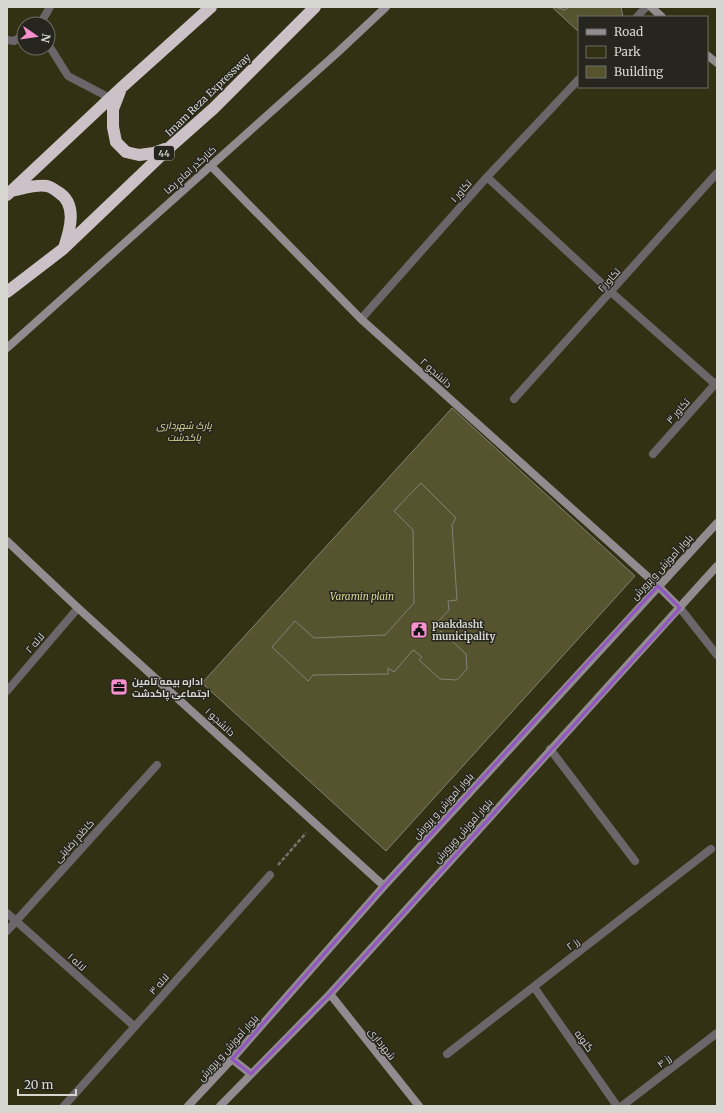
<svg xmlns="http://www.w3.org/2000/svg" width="724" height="1113" font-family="Merriweather,Cairo,serif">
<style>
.green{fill:#333113;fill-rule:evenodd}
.building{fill:#56542f;stroke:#828278}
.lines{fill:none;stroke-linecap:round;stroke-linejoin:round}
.path{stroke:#74746d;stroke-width:2.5;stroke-dasharray:4 2;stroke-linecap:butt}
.lane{stroke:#6b6669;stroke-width:8}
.street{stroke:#6b6669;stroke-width:8}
.secondary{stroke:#928b8f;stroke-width:8}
.highway{stroke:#ccc1c7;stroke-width:12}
.marked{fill:none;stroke:#9256c4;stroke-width:3;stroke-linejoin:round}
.labels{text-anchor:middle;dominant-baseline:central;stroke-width:3;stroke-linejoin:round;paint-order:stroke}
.shield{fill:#26261e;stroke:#a1a19b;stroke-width:1}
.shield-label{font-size:9px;font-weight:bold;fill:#d6d6d1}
.street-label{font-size:10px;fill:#d6d6d1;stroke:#26261e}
.park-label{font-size:10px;font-style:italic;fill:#dbd896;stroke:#26261e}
.poi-label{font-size:10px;font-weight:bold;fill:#d6d6d1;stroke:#26261e;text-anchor:start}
</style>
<rect width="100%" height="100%" fill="#26261e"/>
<path class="green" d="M7,7H717V1106H7ZM579,17H707V87H579ZM24,24H48V48H24Z"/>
<path class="building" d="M552,7H621L623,17H579V32Z
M555,7H569L565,10Z
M452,408L635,576L386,851L202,683Z
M421,483L456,518L452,525L457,600L448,601L449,610L432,628L438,634L441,631L466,654L467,669L457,680L440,679L419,660L422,657L413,650L394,672L388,668V674L313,675L308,681L272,647L295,621L314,638L385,635L414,603L413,530L394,511Z"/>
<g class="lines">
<path class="path" d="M278,865L306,833"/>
<path class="lane" d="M40,24L50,7
M7,40L14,41L24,35
M48,44L68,76L110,98"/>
<path class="street" d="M637,17L646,7
M487,177L611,292L715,384
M361,319L487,177L579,79
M514,399L717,173
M653,454L717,382
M680,608L717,655
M7,691L78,608
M550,749L635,861
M7,913L134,1026
M7,931L157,765
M534,987L617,1106
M447,1054L711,849
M64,1106L270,875
M622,1106L717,1033"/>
<path class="secondary" d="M651,7L662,17
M707,55L717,63
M210,165L361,319L658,586L680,608
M7,348L337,53L386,7
M7,541L78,608L384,886
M330,994L419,1106
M232,1059L251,1074
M188,1106L232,1059L384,886L717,523
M220,1106L330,994L717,566"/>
<path class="highway" d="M120,91L113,109V127L116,142L126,152L139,155L154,153L165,149
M11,191C22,189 36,184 47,186C51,187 55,190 58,192C78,204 70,230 64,248
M7,195L121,88L211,7
M7,292L63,249L170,147L214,108L315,7"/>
</g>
<path class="marked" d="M658,586L680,608L330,994L251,1074L232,1059L384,886Z"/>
<defs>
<g id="civic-square" transform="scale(0.9)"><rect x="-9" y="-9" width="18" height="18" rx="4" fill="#f790cd" stroke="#26261e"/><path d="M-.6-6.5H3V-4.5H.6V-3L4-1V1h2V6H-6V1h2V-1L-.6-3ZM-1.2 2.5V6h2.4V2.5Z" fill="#111"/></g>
<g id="office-square" transform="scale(0.9)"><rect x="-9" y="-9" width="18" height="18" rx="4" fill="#f790cd" stroke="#26261e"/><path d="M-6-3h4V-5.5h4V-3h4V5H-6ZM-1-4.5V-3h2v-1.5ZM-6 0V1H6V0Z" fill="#111"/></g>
</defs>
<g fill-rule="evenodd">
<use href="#civic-square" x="419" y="630"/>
<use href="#office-square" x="119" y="687"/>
</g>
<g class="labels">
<rect class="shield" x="154" y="146" width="20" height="14" rx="3"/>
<g class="shield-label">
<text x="164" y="153">44</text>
</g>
<g class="street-label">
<text transform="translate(208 95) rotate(-44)">Imam Reza Expressway</text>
<text transform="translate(190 170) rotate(-42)">کنارگذر امام رضا</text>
<text transform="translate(461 191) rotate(-48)">تکاور ۱</text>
<text transform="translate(609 280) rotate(-48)">تکاور ۲</text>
<text transform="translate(436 373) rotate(42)">دانشجو ۲</text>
<text transform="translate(678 411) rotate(-48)">تکاور ۳</text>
<text transform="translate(662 567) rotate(-47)">بلوار آموزش و پرورش</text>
<text transform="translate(35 643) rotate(-49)">لاله ۲</text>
<text transform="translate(220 722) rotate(43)">دانشجو ۱</text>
<text transform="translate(443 806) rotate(-48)">بلوار آموزش و پرورش</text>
<text transform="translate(463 831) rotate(-48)">بلوار آموزش وپرورش</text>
<text transform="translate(74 841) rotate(-48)">کاظم رضایتی</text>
<text transform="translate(573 944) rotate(-38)">رز ۲</text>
<text transform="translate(77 962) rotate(42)">لاله ۱</text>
<text transform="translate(159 984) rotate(-48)">لاله ۳</text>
<text transform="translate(584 1041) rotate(55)">گلونه</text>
<text transform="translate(382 1044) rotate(52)">شهرداری</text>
<text transform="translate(228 1048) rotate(-48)">بلوار آموزش و پرورش</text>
<text transform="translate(664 1061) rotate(-38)">رز ۴</text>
</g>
<g class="park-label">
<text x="184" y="425">پارک شهرداری<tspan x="184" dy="12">پاکدشت</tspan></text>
<text x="362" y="596">Varamin plain</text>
</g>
<g class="poi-label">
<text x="432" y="624">paakdasht<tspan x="432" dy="12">municipality</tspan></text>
<text x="132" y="681">اداره بیمه تامین<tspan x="132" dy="12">اجتماعی پاکدشت</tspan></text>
</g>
</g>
<rect width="724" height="1113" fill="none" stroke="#d6d6d1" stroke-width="16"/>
<rect x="578" y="16" width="130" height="72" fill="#26261e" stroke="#6c6c66"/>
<rect x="586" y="29" width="20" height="6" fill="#928b8f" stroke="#6c6c66"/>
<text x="614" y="36" font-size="12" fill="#d6d6d1">Road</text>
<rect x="586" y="46" width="20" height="12" fill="#333113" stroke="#6c6c66"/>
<text x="614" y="56" font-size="12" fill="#d6d6d1">Park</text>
<rect x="586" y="66" width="20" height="12" fill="#56542f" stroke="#6c6c66"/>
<text x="614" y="76" font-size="12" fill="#d6d6d1">Building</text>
<g transform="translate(36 36) rotate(103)"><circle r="19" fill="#26261e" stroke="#6c6c66"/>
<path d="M0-3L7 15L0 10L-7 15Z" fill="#f790cd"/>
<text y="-6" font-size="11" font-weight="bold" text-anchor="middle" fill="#d6d6d1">N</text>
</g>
<path d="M18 1089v6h58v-6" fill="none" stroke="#d6d6d1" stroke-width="2"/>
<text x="24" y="1089" font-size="12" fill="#d6d6d1" stroke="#26261e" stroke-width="3" paint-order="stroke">20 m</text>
</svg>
